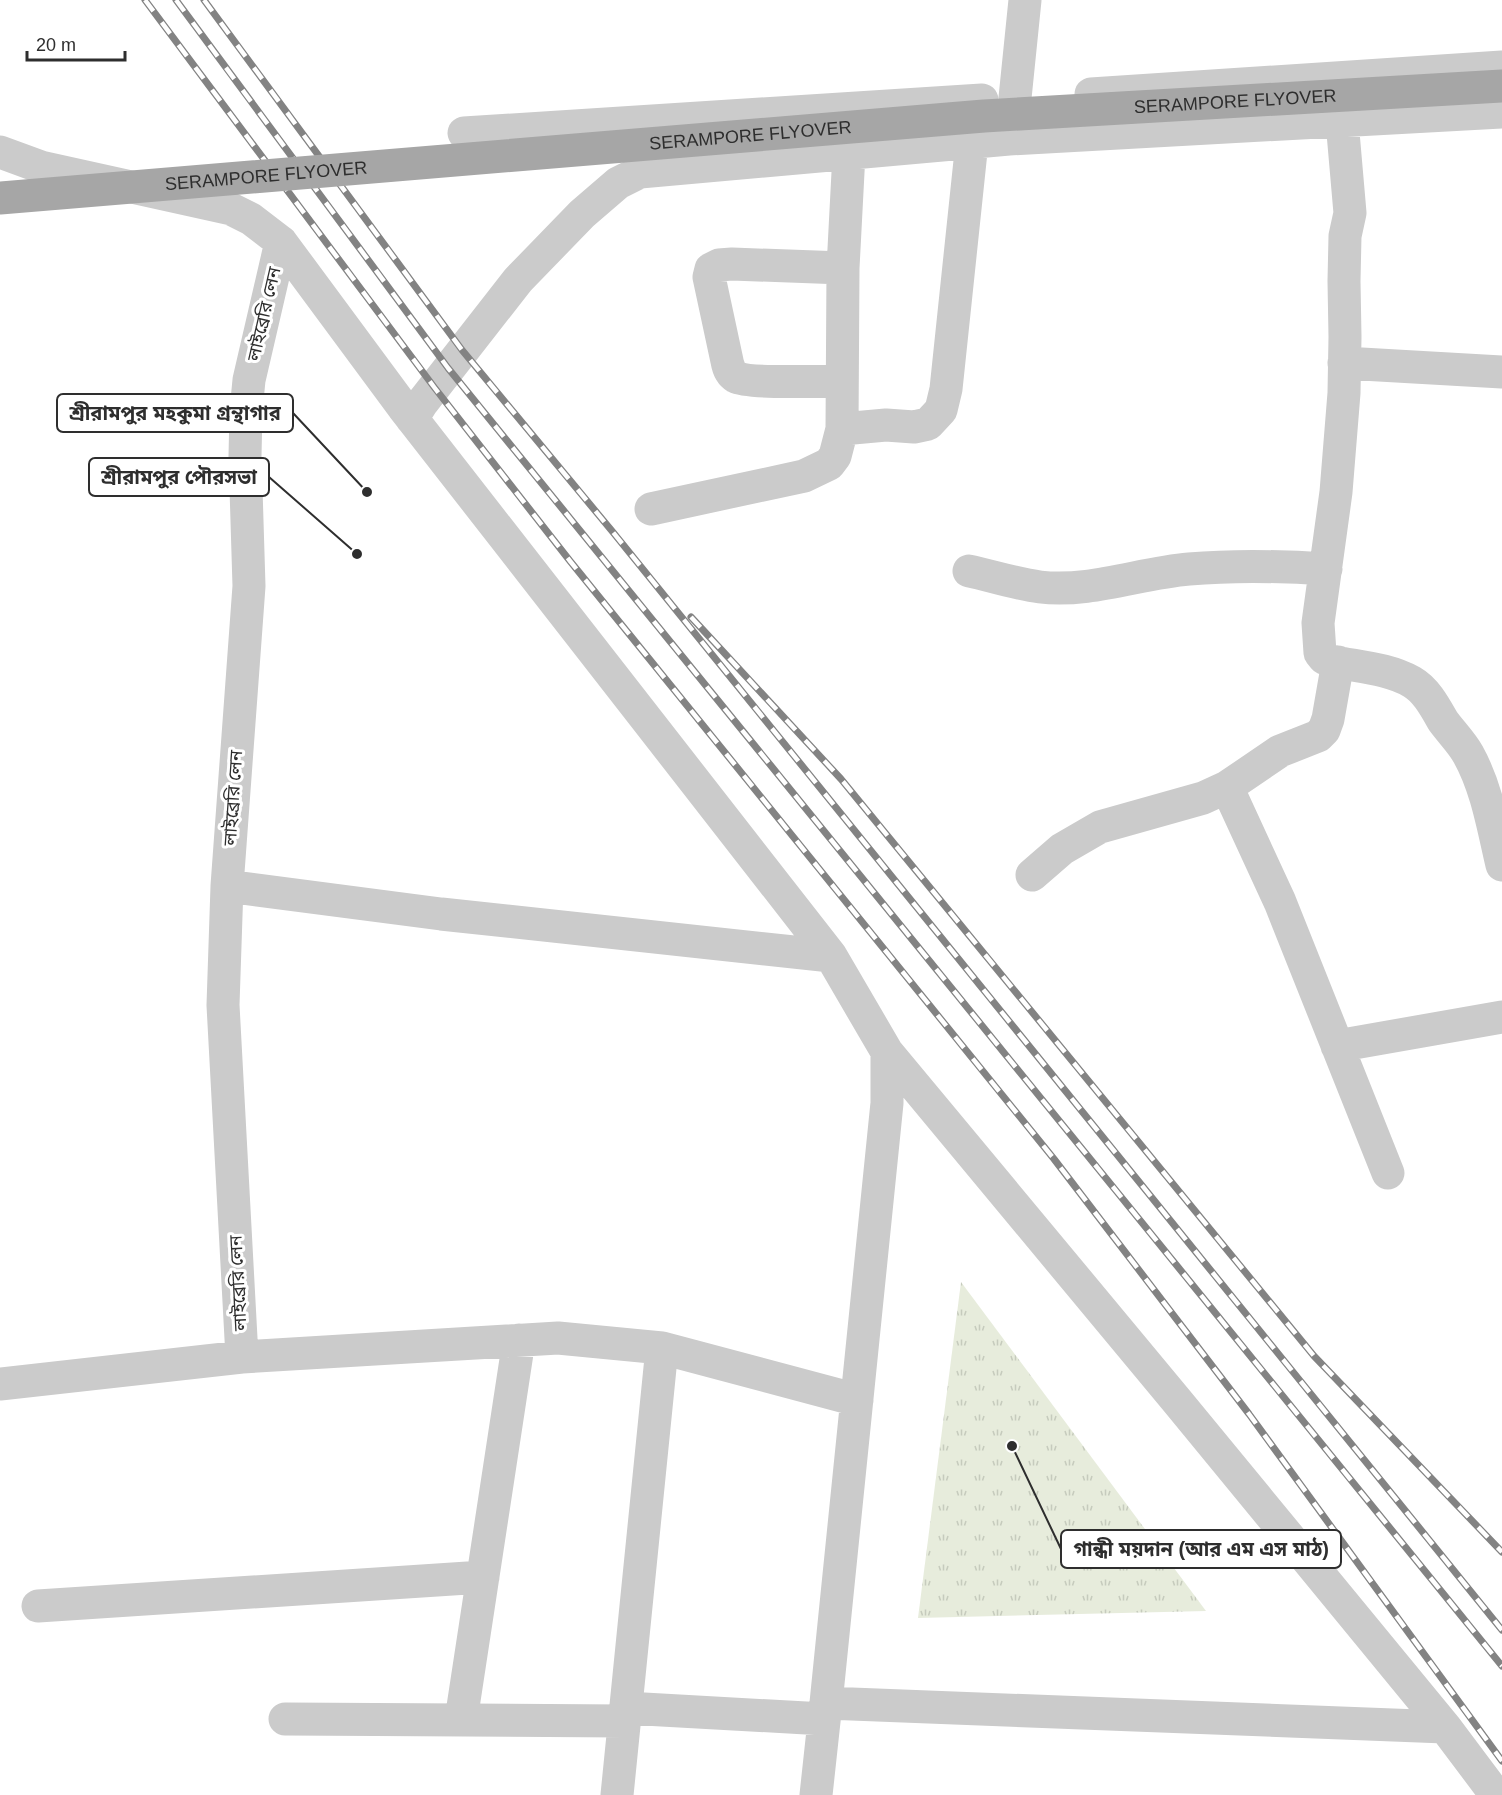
<svg xmlns="http://www.w3.org/2000/svg" width="1502" height="1795" font-family="Helvetica,'Noto Sans Bengali',sans-serif">
<style>
.park{fill:url(#park-tufts)}
.lines{fill:none;stroke-linecap:round;stroke-linejoin:round}
.minor{stroke:#cbcbcb;stroke-width:33}
.rail-casing{stroke:#838383;stroke-width:7}
.rail{stroke:#fff;stroke-width:4.5;stroke-dasharray:14;stroke-linecap:butt}
.major-bridge{stroke:#a6a6a6;stroke-width:33}
.labels{text-anchor:middle;dominant-baseline:central;stroke-width:6;stroke-linejoin:round;paint-order:stroke}
.street-label{font-size:18px;fill:#2e2e2e;stroke:#fff}
.leader{fill:none;stroke:#2e2e2e;stroke-width:2}
.callout-dot{fill:#2e2e2e;stroke:#fff;stroke-width:2}
.callout{fill:#fff;stroke:#2e2e2e;stroke-width:2}
.callout-label{font-size:20px;text-anchor:middle;font-weight:bold;fill:#2e2e2e}
</style>
<defs>
<pattern id="park-tufts" width="24" height="20" patternUnits="userSpaceOnUse" patternTransform="scale(1.5)"><rect width="24" height="20" fill="#e7ecdc"/><path d="M3 7l-1-3M5 7V3M7 7l1-3M15 17l-1-3M17 17v-4M19 17l1-3" fill="none" stroke="#c6cbbd"/></pattern>
</defs>
<rect width="100%" height="100%" fill="#fff"/>
<path class="park" d="M961,1282L1206,1611L918,1618Z"/>
<g class="lines">
<path class="minor" d="M1091,94L1502,67
M1015,98L1025,0
M1342,121L1350,213L1345,236L1344,281L1345,337L1344,393L1336,492L1318,623L1320,653L1324,658L1331,661C1358,667 1387,668 1412,682C1426,690 1435,707 1443,721C1451,732 1462,743 1468,754C1487,788 1493,827 1502,865
M464,133L982,100
M0,152L41,167L231,209L251,219L281,242L403,407L831,956L887,1052V1103L826,1703
M1344,363L1502,372
M842,381C823,381 749,384 736,377C731,374 728,367 727,361L709,277L711,269L719,265L732,264L843,268
M412,419L422,403L518,280L582,214L618,183L640,172L1009,139L1502,112
M842,429L886,425L914,427L928,424L941,410L946,389L972,142
M651,509L804,476L829,464L835,456L842,429L843,268L849,153
M969,571C992,576 1017,584 1040,587C1090,593 1140,573 1189,569C1235,565 1280,566 1326,569
M1227,787L1280,902L1388,1173
M1032,875L1062,849L1100,827L1203,798L1227,787L1280,751L1318,736L1324,730L1328,719L1338,662
M227,886L441,914L831,956
M1337,1046L1502,1017
M887,1052L1177,1401L1445,1727
M242,1357L223,1005L227,886L249,586L245,456L246,411L249,380L281,242
M0,1384L242,1357L558,1338L662,1348L857,1400
M38,1606L483,1577
M626,1708L824,1719
M285,1719L625,1721
M461,1720L519,1340
M617,1795L662,1348
M816,1795L826,1703L1445,1727L1496,1795"/>
<g class="rail-casing">
<path id="rail" d="M145,0L434,387L570,561L1054,1159L1249,1414L1502,1761
M176,0L448,368L1502,1666
M204,0L462,350L612,531L1502,1630
M691,617L841,779L1314,1356L1502,1552"/>
</g>
<use href="#rail" class="rail"/>
<path class="major-bridge" id="s1" d="M0,198L984,116L1502,86"/>
</g>
<g class="labels">
<g class="street-label">
<text stroke="none"><textPath href="#s1" startOffset="1239">SERAMPORE FLYOVER</textPath></text>
<text stroke="none"><textPath href="#s1" startOffset="753">SERAMPORE FLYOVER</textPath></text>
<text stroke="none"><textPath href="#s1" startOffset="267">SERAMPORE FLYOVER</textPath></text>
<text transform="translate(264 314) rotate(-77)">লাইব্রেরি লেন</text>
<text transform="translate(233 798) rotate(-86)">লাইব্রেরি লেন</text>
<text transform="translate(238 1283) rotate(-93)">লাইব্রেরি লেন</text>
</g>
</g>
<path class="leader" d="M367 492L293 413M357 554L269 477M1012 1446L1061 1549"/>
<g class="callout-dot">
<circle cx="367" cy="492" r="6"/>
<circle cx="357" cy="554" r="6"/>
<circle cx="1012" cy="1446" r="6"/>
</g>
<g class="callout">
<rect x="57" y="394" width="236" height="38" rx="6"/>
<rect x="89" y="458" width="180" height="38" rx="6"/>
<rect x="1061" y="1530" width="280" height="38" rx="6"/>
</g>
<g class="callout-label">
<text x="175" y="420">শ্রীরামপুর মহকুমা গ্ৰন্থাগার</text>
<text x="179" y="484">শ্রীরামপুর পৌরসভা</text>
<text x="1201" y="1556">গান্ধী ময়দান (আর এম এস মাঠ)</text>
</g>
<path d="M27 51v9h98v-9" fill="none" stroke="#2e2e2e" stroke-width="3"/>
<text x="36" y="51" font-size="18" fill="#2e2e2e" stroke="#ffffff" stroke-width="4.5" paint-order="stroke">20 m</text>
</svg>
